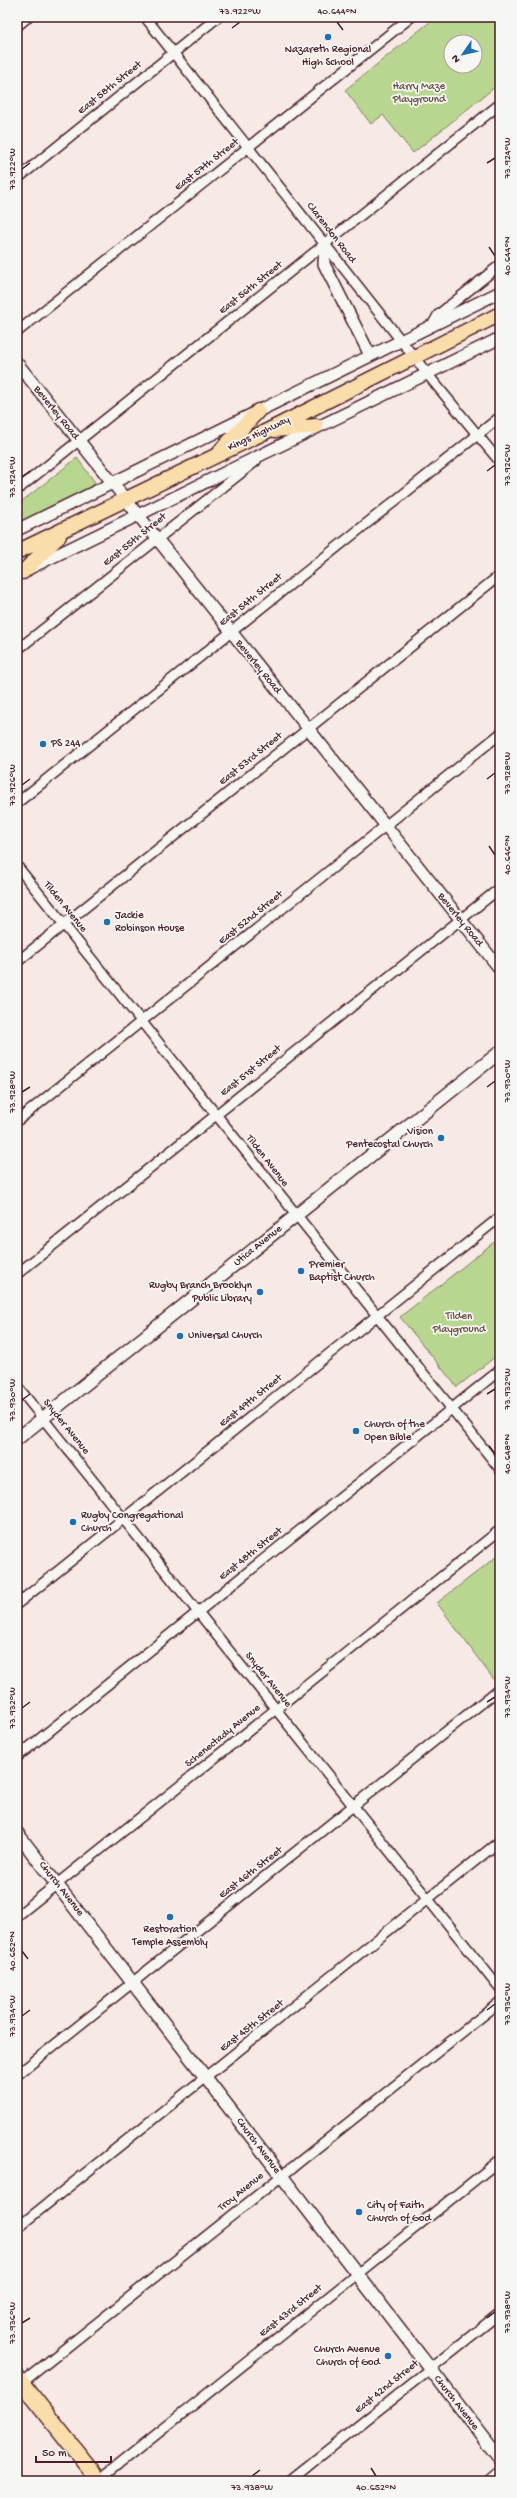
<svg xmlns="http://www.w3.org/2000/svg" width="517" height="2498" font-family="'Gochi Hand',sans-serif">
<style>
.green{fill:#b8d68f;stroke:#817a5d;fill-rule:evenodd}
.lines{fill:none;stroke-linecap:round;stroke-linejoin:round}
.minor-casing{stroke:#4a1f2b;stroke-width:12}
.tertiary-casing{stroke:#4a1f2b;stroke-width:14}
.secondary-casing{stroke:#4a1f2b;stroke-width:15}
.primary-casing{stroke:#4a1f2b;stroke-width:17}
.trunk-casing{stroke:#4a1f2b;stroke-width:18}
.minor{stroke:#f6f6f2;stroke-width:9}
.tertiary{stroke:#f6f6f2;stroke-width:11}
.secondary{stroke:#f6f6f2;stroke-width:12}
.primary{stroke:#f9deab;stroke-width:14}
.trunk{stroke:#f9deab;stroke-width:15}
.ticks{fill:none;stroke:#4a1f2b;stroke-width:1.5}
.poi-dot{fill:#1f6fb2;stroke:#f6f6f2;stroke-width:1.5}
.labels{text-anchor:middle;dominant-baseline:central;stroke-width:3.5;stroke-linejoin:round;paint-order:stroke}
.poi-label{font-size:11px;fill:#4a1f2b;stroke:#f6f6f2;text-anchor:start}
.park-label{font-size:11px;fill:#664d44;stroke:#f6f6f2}
.street-label{font-size:11px;fill:#4a1f2b;stroke:#f6f6f2}
.neatline{fill:none;stroke:#4a1f2b;stroke-width:1.5}
.ticks-label{font-size:10px;text-anchor:middle;fill:#4a1f2b}
</style>
<rect width="100%" height="100%" fill="#f7e9e5"/>
<filter id="ink" filterUnits="userSpaceOnUse"><feTurbulence type="fractalNoise" baseFrequency=".025" numOctaves="2"/><feDisplacementMap in="SourceGraphic" scale="8" xChannelSelector="R" yChannelSelector="G"/><feConvolveMatrix kernelMatrix="1 2 1 2 8 2 1 2 1" color-interpolation-filters="sRGB"/></filter>
<g filter="url(#ink)">
<path class="green" d="M436,17H500V83L413,153L383,115L371,124L345,90ZM451,42H475V66H451Z
M77,458L97,485L17,524V505Z
M494,1242L500,1250V1353L457,1387L400,1317Z
M500,1554V1688L437,1603Z"/>
<g class="lines">
<g class="minor-casing">
<path id="minor" d="M145,17L433,381L500,462
M17,26L28,17
M17,179L218,17
M432,326L438,315L500,265
M17,332L411,17
M17,490L500,104
M17,650L256,461
M17,803L500,417
M17,866L500,1469
M17,962L500,575
M17,1121L500,734
M17,1274L500,888
M17,1386L500,1989
M17,1604L500,1217
M17,1757L500,1370
M17,1916L500,1530
M17,2075L498,1690
M17,2228L500,1841
M18,2386L500,2002
M98,2481L500,2160
M289,2481L500,2313
M488,2481L500,2471"/>
</g>
<g class="tertiary-casing">
<path id="tertiary" d="M325,245L324,264L370,355
M17,363L500,969
M17,530L500,292
M30,568L500,338"/>
</g>
<g class="secondary-casing">
<path id="secondary" d="M17,1439L500,1052
M17,1833L500,2459"/>
</g>
<g class="primary-casing">
<path id="primary" d="M275,430L316,426
M221,450L258,411
M17,552L267,431L500,314
M23,572L59,536"/>
</g>
<g class="trunk-casing">
<path id="trunk" d="M17,2377L100,2481"/>
</g>
<use href="#minor" class="minor"/>
<use href="#tertiary" class="tertiary"/>
<use href="#secondary" class="secondary"/>
<use href="#primary" class="primary"/>
<use href="#trunk" class="trunk"/>
</g>
</g>
<path class="ticks" d="M337,22L343,30M232,28L240,22M487,163L495,158M22,169L30,163M489,247L495,256M487,471L495,465M22,477L30,471M487,779L495,773M22,785L30,779M489,846L495,855M487,1087L495,1081M22,1092L30,1087M487,1394L495,1389M22,1400L30,1394M489,1446L495,1454M487,1702L495,1697M22,1708L30,1702M22,1951L28,1959M487,2010L495,2004M22,2016L30,2010M487,2318L495,2312M22,2323L30,2318M371,2468L376,2476M252,2476L260,2470"/>
<g class="poi-dot">
<circle cx="328" cy="37" r="4"/>
<circle cx="43" cy="744" r="4"/>
<circle cx="107" cy="922" r="4"/>
<circle cx="441" cy="1138" r="4"/>
<circle cx="301" cy="1271" r="4"/>
<circle cx="260" cy="1292" r="4"/>
<circle cx="180" cy="1336" r="4"/>
<circle cx="356" cy="1431" r="4"/>
<circle cx="73" cy="1522" r="4"/>
<circle cx="170" cy="1917" r="4"/>
<circle cx="359" cy="2212" r="4"/>
<circle cx="388" cy="2356" r="4"/>
</g>
<g class="labels">
<g class="poi-label">
<text x="328" y="50" text-anchor="middle">Nazareth Regional<tspan x="328" dy="13">High School</tspan></text>
<text x="51" y="744">PS 244</text>
<text x="115" y="916">Jackie<tspan x="115" dy="13">Robinson House</tspan></text>
<text x="433" y="1132" text-anchor="end">Vision<tspan x="433" dy="13">Pentecostal Church</tspan></text>
<text x="309" y="1265">Premier<tspan x="309" dy="13">Baptist Church</tspan></text>
<text x="252" y="1286" text-anchor="end">Rugby Branch Brooklyn<tspan x="252" dy="13">Public Library</tspan></text>
<text x="188" y="1336">Universal Church</text>
<text x="364" y="1425">Church of the<tspan x="364" dy="13">Open Bible</tspan></text>
<text x="81" y="1516">Rugby Congregational<tspan x="81" dy="13">Church</tspan></text>
<text x="170" y="1930" text-anchor="middle">Restoration<tspan x="170" dy="13">Temple Assembly</tspan></text>
<text x="367" y="2206">City of Faith<tspan x="367" dy="13">Church of God</tspan></text>
<text x="380" y="2350" text-anchor="end">Church Avenue<tspan x="380" dy="13">Church of God</tspan></text>
</g>
<g class="park-label">
<text x="419" y="87">Harry Maze<tspan x="419" dy="13">Playground</tspan></text>
<text x="459" y="1317">Tilden<tspan x="459" dy="13">Playground</tspan></text>
</g>
<g class="street-label">
<text transform="translate(110 88) rotate(-39)">East 58th Street</text>
<text transform="translate(207 165) rotate(-38)">East 57th Street</text>
<text transform="translate(331 233) rotate(52)">Clarendon Road</text>
<text transform="translate(251 288) rotate(-39)">East 56th Street</text>
<text transform="translate(56 413) rotate(51)">Beverley Road</text>
<text transform="translate(259 434) rotate(-26)">Kings Highway</text>
<text transform="translate(135 540) rotate(-39)">East 55th Street</text>
<text transform="translate(251 600) rotate(-39)">East 54th Street</text>
<text transform="translate(258 667) rotate(51)">Beverley Road</text>
<text transform="translate(251 759) rotate(-39)">East 53rd Street</text>
<text transform="translate(65 907) rotate(51)">Tilden Avenue</text>
<text transform="translate(251 918) rotate(-39)">East 52nd Street</text>
<text transform="translate(460 920) rotate(51)">Beverley Road</text>
<text transform="translate(251 1071) rotate(-39)">East 51st Street</text>
<text transform="translate(267 1161) rotate(52)">Tilden Avenue</text>
<text transform="translate(258 1246) rotate(-39)">Utica Avenue</text>
<text transform="translate(251 1401) rotate(-39)">East 49th Street</text>
<text transform="translate(66 1427) rotate(51)">Snyder Avenue</text>
<text transform="translate(251 1554) rotate(-39)">East 48th Street</text>
<text transform="translate(268 1680) rotate(51)">Snyder Avenue</text>
<text transform="translate(223 1736) rotate(-39)">Schenectady Avenue</text>
<text transform="translate(251 1873) rotate(-38)">East 46th Street</text>
<text transform="translate(61 1889) rotate(52)">Church Avenue</text>
<text transform="translate(252 2026) rotate(-38)">East 45th Street</text>
<text transform="translate(258 2146) rotate(53)">Church Avenue</text>
<text transform="translate(241 2192) rotate(-39)">Troy Avenue</text>
<text transform="translate(291 2311) rotate(-39)">East 43rd Street</text>
<text transform="translate(387 2387) rotate(-39)">East 42nd Street</text>
<text transform="translate(456 2403) rotate(52)">Church Avenue</text>
</g>
</g>
<rect width="517" height="2498" fill="none" stroke="#f6f6f2" stroke-width="44"/>
<g transform="translate(463 54) rotate(236)"><circle r="19" fill="#f6f6f2" stroke="#b1a0a2"/>
<path d="M0-3L7 15L0 10L-7 15Z" fill="#1f6fb2"/>
<text y="-6" font-size="11" font-weight="bold" text-anchor="middle" fill="#4a1f2b">N</text>
</g>
<path d="M36 2456v6h75v-6" fill="none" stroke="#4a1f2b" stroke-width="2"/>
<text x="42" y="2456" font-size="12" fill="#4a1f2b" stroke="#f6f6f2" stroke-width="3" paint-order="stroke">50 m</text>
<rect x="22" y="22" width="473" height="2454" class="neatline"/>
<g class="ticks-label">
<text x="240" y="14">73.922°W</text>
<text x="337" y="14">40.644°N</text>
<text transform="translate(506 158) rotate(-90)" y="4">73.924°W</text>
<text transform="translate(11 169) rotate(-90)" y="4">73.922°W</text>
<text transform="translate(506 256) rotate(-90)" y="4">40.644°N</text>
<text transform="translate(506 465) rotate(-90)" y="4">73.926°W</text>
<text transform="translate(11 477) rotate(-90)" y="4">73.924°W</text>
<text transform="translate(506 773) rotate(-90)" y="4">73.928°W</text>
<text transform="translate(11 785) rotate(-90)" y="4">73.926°W</text>
<text transform="translate(506 855) rotate(-90)" y="4">40.646°N</text>
<text transform="translate(506 1081) rotate(-90)" y="4">73.930°W</text>
<text transform="translate(11 1092) rotate(-90)" y="4">73.928°W</text>
<text transform="translate(506 1389) rotate(-90)" y="4">73.932°W</text>
<text transform="translate(11 1400) rotate(-90)" y="4">73.930°W</text>
<text transform="translate(506 1454) rotate(-90)" y="4">40.648°N</text>
<text transform="translate(506 1697) rotate(-90)" y="4">73.934°W</text>
<text transform="translate(11 1708) rotate(-90)" y="4">73.932°W</text>
<text transform="translate(11 1951) rotate(-90)" y="4">40.652°N</text>
<text transform="translate(506 2004) rotate(-90)" y="4">73.936°W</text>
<text transform="translate(11 2016) rotate(-90)" y="4">73.934°W</text>
<text transform="translate(506 2312) rotate(-90)" y="4">73.938°W</text>
<text transform="translate(11 2323) rotate(-90)" y="4">73.936°W</text>
<text x="252" y="2490">73.938°W</text>
<text x="376" y="2490">40.652°N</text>
</g>
</svg>
